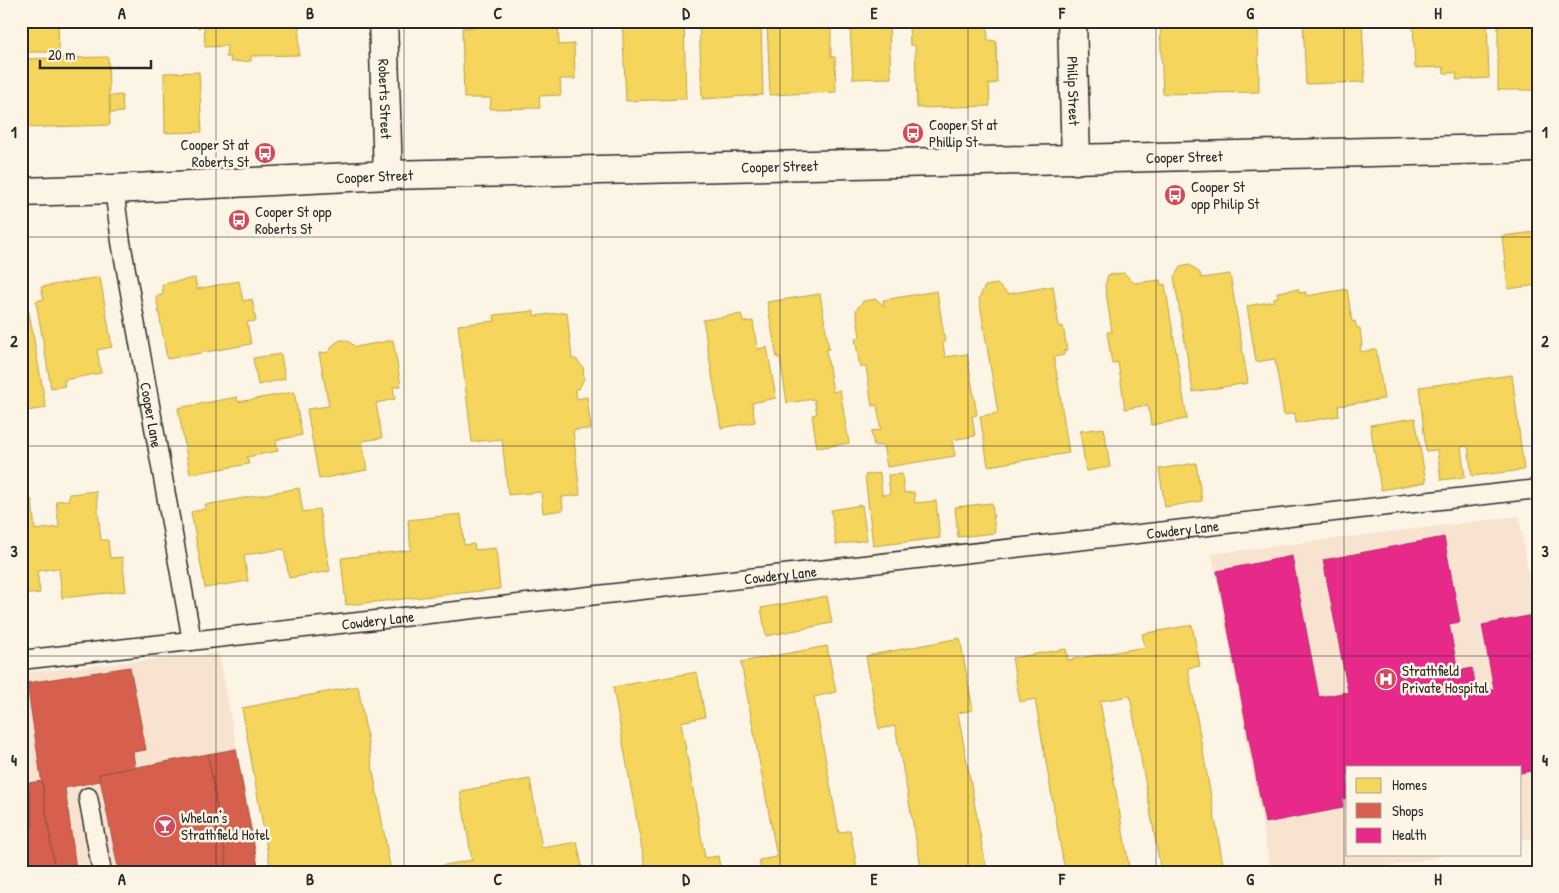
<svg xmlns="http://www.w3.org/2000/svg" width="1559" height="893" font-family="'Patrick Hand',sans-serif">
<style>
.built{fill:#f7e3cf}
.homes{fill:#f6d55c;stroke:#b9a24d}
.shops{fill:#d6604d;stroke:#a35043}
.health{fill:#e7298a;stroke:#af2a6e}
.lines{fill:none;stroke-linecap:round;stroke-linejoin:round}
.service-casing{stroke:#2b2b2b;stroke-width:21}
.minor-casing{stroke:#2b2b2b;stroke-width:31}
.service{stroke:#fcf5e5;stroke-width:18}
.minor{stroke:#fcf5e5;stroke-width:28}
.grid{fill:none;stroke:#2b2b2b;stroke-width:1;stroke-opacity:0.55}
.labels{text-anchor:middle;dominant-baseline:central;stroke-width:5;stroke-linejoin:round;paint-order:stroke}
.street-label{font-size:15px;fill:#2b2b2b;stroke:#fcf5e5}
.poi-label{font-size:15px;fill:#2b2b2b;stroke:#fcf5e5;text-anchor:start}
.neatline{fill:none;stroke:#2b2b2b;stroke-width:2}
.grid-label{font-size:16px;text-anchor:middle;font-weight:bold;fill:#2b2b2b}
</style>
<rect width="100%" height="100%" fill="#fcf5e5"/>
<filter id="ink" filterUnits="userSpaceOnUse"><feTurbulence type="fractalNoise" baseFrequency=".02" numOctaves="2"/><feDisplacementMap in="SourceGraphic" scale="10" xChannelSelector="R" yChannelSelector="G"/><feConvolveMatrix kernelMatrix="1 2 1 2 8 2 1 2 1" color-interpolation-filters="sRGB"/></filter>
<g filter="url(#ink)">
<path class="built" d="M1519,516L1531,592H1538V837L1520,840V767H1348V854H1451L1364,872H1271L1212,554Z
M219,653L260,872H21V673Z"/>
<path class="homes" d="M21,21H58L59,52H21Z
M198,21H299V55L251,56V61L230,62L231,57H226L227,46L205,47L204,25L198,28Z
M483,21H558L559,45L574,44L575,79H560L561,95L539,96L540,108L490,109L491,98H464L462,28L483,26Z
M622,21H684L686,99L626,101Z
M699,21H761L763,95L702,99Z
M767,21H831V57H835L836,92L770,95Z
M954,21H987L988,40L996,41L997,83L989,84L990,106L917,108L915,45H910L909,26H922L923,23Z
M1303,21H1374V22L1362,23L1365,82L1306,84Z
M1413,21H1487L1489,78L1456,80L1457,73H1444L1443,67L1415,68Z
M1522,21H1538V90H1498V23Z
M1258,23L1259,92L1163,94L1160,25Z
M889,25L891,78L853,79L850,26Z
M108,57L110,125L21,128V59Z
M199,72L202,132L165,133L164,73Z
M122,95L123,112L110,113V96Z
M1535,232L1538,257V285L1508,289L1502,236Z
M1190,265L1200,273L1201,278L1230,274L1248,383L1193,392L1174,277L1180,267Z
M1124,273L1134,283L1160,280L1161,285L1165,284L1187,419L1151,425L1148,405L1125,409L1118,362L1112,364L1107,332H1112L1105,286L1108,275Z
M100,277L112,347L97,350L101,373L64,380L65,386L51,388L36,301L44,299L41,287Z
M195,278L197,289L239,281L243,301L252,299L256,321L247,322L251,344L167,359L156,296L163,295L162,284Z
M997,284L1008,294L1053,286L1059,327L1063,326L1067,350L1063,351L1064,355L1054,357L1069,453L988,466L980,416L998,413L979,298L985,286Z
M1298,289L1299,293L1306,292V296L1347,289L1352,322L1355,321L1357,328H1360L1362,346H1360L1361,352L1376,349L1384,399L1338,406L1339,416L1296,423L1295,413L1284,415L1275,359L1256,362L1247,306L1274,301V298L1278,297L1277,292Z
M937,291L945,342H943L945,357L967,354L977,415L972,416L975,436L952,440L955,456L887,467L883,445L874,446L871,431L881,430L877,405L872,406L866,367H860L855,338L860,337L856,310L863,301L876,299L884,306L883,300Z
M820,294L829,349L826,350L833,392L840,390L849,443L817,448L812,415L817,414L814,399L787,403L780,357L777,358L767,302Z
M21,302L23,313L29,312L46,408L21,412Z
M534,311V316L567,312L572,359H576L583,367L584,378L579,389H575L577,399L587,397L591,429L573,430L580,495L562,497L563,510L543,513L541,492L508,495L502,439L472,442L458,325L495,321L494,315Z
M741,314L743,322L753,321L757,349L767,347L776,398L752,403L755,422L721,428L703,320Z
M340,340H346L356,347L393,340L401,386L393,387L395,399L376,403L382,438L362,441L367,470L319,479L307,409L329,406L319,353L329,352L333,345Z
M281,354L285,379L258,385L253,358Z
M1512,375L1524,470L1472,476L1468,446L1461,447L1465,477L1441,480L1437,450L1426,451L1419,387Z
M294,392L302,435L276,440L278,451L247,457L249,464L190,474L178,408L237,397L238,402Z
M1415,418L1426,482L1381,490L1370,425Z
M1104,428L1110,467L1086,471L1080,431Z
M1196,463L1202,501L1165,507L1159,469Z
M880,473L882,495L890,494L888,475L902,474L904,493L914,492L915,503L936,501L940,538L873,546L865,475Z
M299,488L303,512L319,509L330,571L289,578L284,549L244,555L248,581L205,588L191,512L205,509V505Z
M96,491L101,540H108L110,558L122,557L126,591L62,598L59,568L37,571L40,593L21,595V501L32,500L35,530L59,527L56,501L69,500V494Z
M992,503L995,533L958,537L955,507Z
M862,505L867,540L836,545L831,510Z
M461,514L464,545L474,544L475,550L496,548L500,589L346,605L341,558L411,550L408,520Z
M827,596L832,623L766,636L761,608Z
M1192,625L1200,666L1188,668L1223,864L1183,872H1161L1130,696L1100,701L1130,872H1065L1035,699L1020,702L1012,658L1066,649L1068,660L1145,647L1142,634Z
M960,638L973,710L958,713L987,872H922L895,726L879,729L866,656Z
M827,646L836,692L814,697L839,833L850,830L858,872H761L759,860L777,857L741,662Z
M697,672L705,717L681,722L705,858L718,856L721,872H646L613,687Z
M358,686L391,872H271L242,708Z
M530,779L542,848L577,842L583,872H441L440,866L472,860L460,791Z"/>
<path class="shops" d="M130,667L146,750L133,752L135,767L99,774L100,781L65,788L76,869L82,868L83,872H55L27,683Z
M236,749L259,872H228L208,754Z
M208,754L228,872H119L99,774Z
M21,765H25L33,826L21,828Z
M42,781L55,872H21V828L33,826L28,783Z"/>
<path class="health" d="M1444,537L1460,622L1449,624L1458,671L1472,668L1477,692L1494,689L1482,625L1538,614V770L1520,773V767H1348V798L1342,799L1343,808L1265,823L1217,571L1292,556L1319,697L1348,692L1323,560Z"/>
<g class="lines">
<g class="service-casing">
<g id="service">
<path id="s1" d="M114,189L121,242L192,641"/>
<path id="s2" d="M21,660L1538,489"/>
<path d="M88,797L102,872"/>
</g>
</g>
<g class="minor-casing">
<g id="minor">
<path id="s3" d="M383,21L388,175"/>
<path id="s4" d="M1072,21L1076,160"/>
<path id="s5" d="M21,192L114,189L388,175L1538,148"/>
</g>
</g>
<use href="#service" class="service"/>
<use href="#minor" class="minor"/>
</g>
</g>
<path class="grid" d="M216,21V872M404,21V872M592,21V872M780,21V872M968,21V872M1156,21V872M1344,21V872M21,237H1538M21,446H1538M21,656H1538"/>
<defs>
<g id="bus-disc" transform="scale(1.125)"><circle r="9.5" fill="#d1495b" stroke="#fcf5e5"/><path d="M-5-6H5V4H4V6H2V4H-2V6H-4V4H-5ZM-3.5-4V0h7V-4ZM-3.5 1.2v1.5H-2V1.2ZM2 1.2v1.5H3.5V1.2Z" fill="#fff"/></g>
<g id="hospital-disc" transform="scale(1.125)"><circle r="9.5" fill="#d1495b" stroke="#fcf5e5"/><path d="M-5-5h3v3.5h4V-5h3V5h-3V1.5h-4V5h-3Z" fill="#fff"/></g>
<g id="bar-disc" transform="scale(1.125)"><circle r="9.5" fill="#d1495b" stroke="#fcf5e5"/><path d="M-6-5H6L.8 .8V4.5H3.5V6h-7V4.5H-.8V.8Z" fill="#fff"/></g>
</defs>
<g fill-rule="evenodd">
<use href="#bus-disc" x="913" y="133"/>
<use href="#bus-disc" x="265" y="153"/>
<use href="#bus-disc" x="1175" y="195"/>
<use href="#bus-disc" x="239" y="220"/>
<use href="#hospital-disc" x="1386" y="679"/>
<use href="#bar-disc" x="165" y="826"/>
</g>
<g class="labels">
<g class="street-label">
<text stroke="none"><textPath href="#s4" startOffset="70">Philip Street</textPath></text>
<text stroke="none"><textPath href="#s3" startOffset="78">Roberts Street</textPath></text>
<text stroke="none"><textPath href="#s5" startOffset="1164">Cooper Street</textPath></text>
<text stroke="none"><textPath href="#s5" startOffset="759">Cooper Street</textPath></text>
<text stroke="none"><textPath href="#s5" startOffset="354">Cooper Street</textPath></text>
<text stroke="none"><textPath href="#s1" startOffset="229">Cooper Lane</textPath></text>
<text stroke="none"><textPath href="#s2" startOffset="1169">Cowdery Lane</textPath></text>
<text stroke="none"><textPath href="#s2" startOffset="764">Cowdery Lane</textPath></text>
<text stroke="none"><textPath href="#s2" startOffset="359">Cowdery Lane</textPath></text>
</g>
<g class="poi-label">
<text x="929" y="124">Cooper St at<tspan x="929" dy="17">Phillip St</tspan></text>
<text x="249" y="144" text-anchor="end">Cooper St at<tspan x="249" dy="17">Roberts St</tspan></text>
<text x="1191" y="186">Cooper St<tspan x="1191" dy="17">opp Philip St</tspan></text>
<text x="255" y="211">Cooper St opp<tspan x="255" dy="17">Roberts St</tspan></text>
<text x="1402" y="670">Strathfield<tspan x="1402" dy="17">Private Hospital</tspan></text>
<text x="181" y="817">Whelan's<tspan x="181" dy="17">Strathfield Hotel</tspan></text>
</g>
</g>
<rect width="1559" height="893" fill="none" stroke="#fcf5e5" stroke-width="55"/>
<rect x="1346" y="766" width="175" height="90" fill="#fcf5e5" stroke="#a8a49b"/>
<rect x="1356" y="778" width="25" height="15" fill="#f6d55c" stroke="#a8a49b"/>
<text x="1392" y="790" font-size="15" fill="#2b2b2b">Homes</text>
<rect x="1356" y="803" width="25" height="15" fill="#d6604d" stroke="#a8a49b"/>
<text x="1392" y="816" font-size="15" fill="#2b2b2b">Shops</text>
<rect x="1356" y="828" width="25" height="15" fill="#e7298a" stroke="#a8a49b"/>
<text x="1392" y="840" font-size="15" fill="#2b2b2b">Health</text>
<path d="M40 60v8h111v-8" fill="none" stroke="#2b2b2b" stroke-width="2.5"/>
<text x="48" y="60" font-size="15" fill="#2b2b2b" stroke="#fcf5e5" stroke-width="4" paint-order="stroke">20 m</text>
<rect x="28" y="28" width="1504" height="838" class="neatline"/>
<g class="grid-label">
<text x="122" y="19">A</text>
<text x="310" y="19">B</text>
<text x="498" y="19">C</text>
<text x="686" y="19">D</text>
<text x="874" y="19">E</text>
<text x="1062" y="19">F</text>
<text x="1250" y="19">G</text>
<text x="1438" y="19">H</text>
<text x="14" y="138">1</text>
<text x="1545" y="138">1</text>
<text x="14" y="347">2</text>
<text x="1545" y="347">2</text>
<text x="14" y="557">3</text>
<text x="1545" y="557">3</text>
<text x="14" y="766">4</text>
<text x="1545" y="766">4</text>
<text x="122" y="885">A</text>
<text x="310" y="885">B</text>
<text x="498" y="885">C</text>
<text x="686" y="885">D</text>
<text x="874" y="885">E</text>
<text x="1062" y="885">F</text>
<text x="1250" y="885">G</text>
<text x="1438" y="885">H</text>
</g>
</svg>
